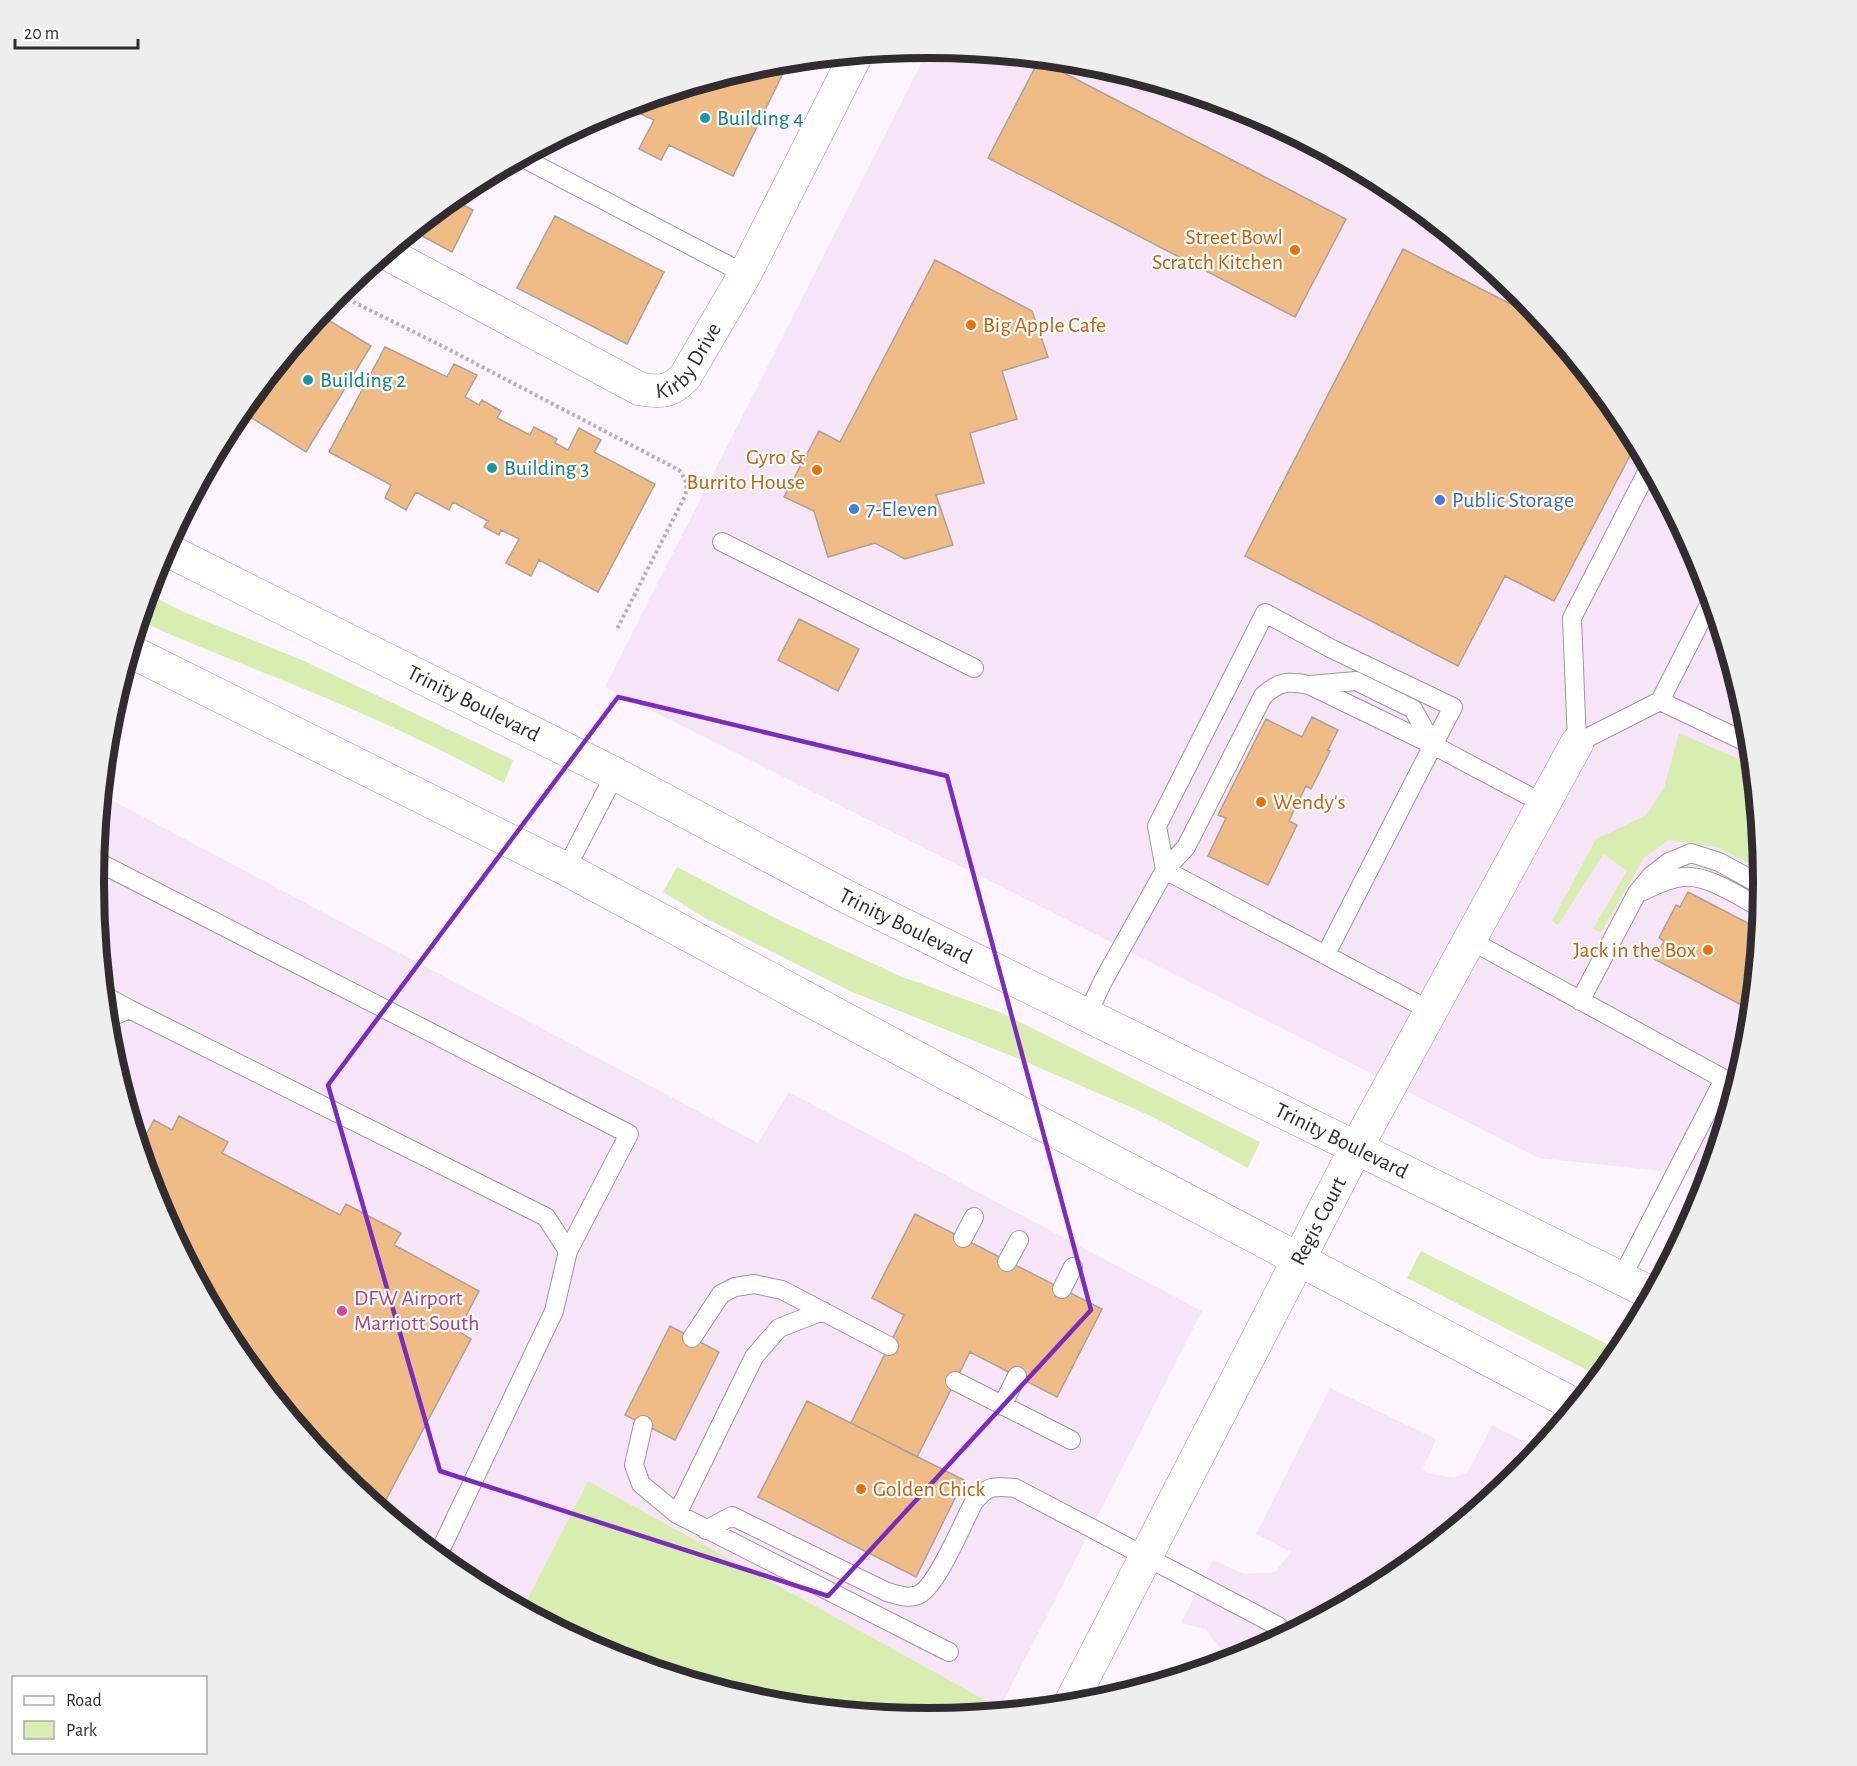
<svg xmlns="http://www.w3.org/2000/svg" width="1857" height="1766" font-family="'Alegreya Sans',sans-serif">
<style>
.built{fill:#f5e5f7}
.green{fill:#d8eeb0}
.building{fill:#f0bc86;stroke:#ada297;stroke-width:1.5}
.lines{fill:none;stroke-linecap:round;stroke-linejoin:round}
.service-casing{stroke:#a096a2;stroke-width:20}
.minor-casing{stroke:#a096a2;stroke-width:34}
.secondary-casing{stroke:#a096a2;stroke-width:34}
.path{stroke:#b6b0b8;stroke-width:4;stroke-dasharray:3 3;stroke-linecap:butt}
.service{stroke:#fff;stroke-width:18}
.minor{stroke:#fff;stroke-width:33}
.secondary{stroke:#fff;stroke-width:33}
.marked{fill:none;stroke:#7b2cbf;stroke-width:4.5;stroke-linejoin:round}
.culture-dot{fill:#0f9aa8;stroke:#fff;stroke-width:2}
.food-dot{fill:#e8710a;stroke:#fff;stroke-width:2}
.shop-dot{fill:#3f7fe0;stroke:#fff;stroke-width:2}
.hotel-dot{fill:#d1479c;stroke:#fff;stroke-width:2}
.labels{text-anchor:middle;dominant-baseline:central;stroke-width:4.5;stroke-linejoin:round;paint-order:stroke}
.culture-label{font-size:22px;fill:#0d838f;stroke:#fff;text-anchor:start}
.food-label{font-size:22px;fill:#c56008;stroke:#fff;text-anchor:end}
.street-label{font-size:22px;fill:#302c30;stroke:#fff}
.shop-label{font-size:22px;fill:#366cbe;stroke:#fff;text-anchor:start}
.hotel-label{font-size:22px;fill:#b23c85;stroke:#fff;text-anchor:start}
.rim{fill:none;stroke:#302c30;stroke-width:8}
</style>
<rect width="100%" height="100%" fill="#fcf4fe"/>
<path class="built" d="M929,48L1092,64L1248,112L1393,189L1519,293L1623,419L1700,564L1748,720L1763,883L1747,1046L1708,1176L1539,1158L605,687Z
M102,795L758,1143L789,1092L1202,1311L1000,1708L588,1481L523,1608L464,1577L338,1473L234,1347L157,1202L109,1046L94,883Z
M1330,1388L1436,1439L1423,1469L1427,1473L1454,1478L1468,1472L1492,1425L1539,1449L1519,1474L1392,1577L1248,1655L1219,1663L1221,1649L1206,1629L1181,1623L1213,1560L1244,1574L1275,1572L1291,1552L1256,1534Z"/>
<path class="green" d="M148,594L184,612L304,661L513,760L504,783C453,756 401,730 347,707C278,677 208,652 140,621Z
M1679,733L1734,757L1752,768L1762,870L1717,847L1669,840L1644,858L1601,932L1593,929L1627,871L1604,854L1558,925L1552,921L1596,839L1645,816L1664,788Z
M677,867L785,923L900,976L1000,1012L1260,1142L1248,1168L1151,1116L1026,1062L850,991L705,918L663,892Z
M1421,1251L1611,1346L1621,1350L1599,1376L1407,1278Z
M588,1481L1000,1708L1007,1710L929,1718L765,1702L609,1654L523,1608Z"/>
<path class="building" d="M1039,60L1346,219L1295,317L988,158Z
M782,62L787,65L733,176L669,145L661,160L639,149L654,120L630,109L627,115L616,109L766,64Z
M452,199L473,210L452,252L413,231Z
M555,216L664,272L627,344L517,288Z
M1403,249L1542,320L1623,419L1636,444L1554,601L1505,576L1458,666L1245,556Z
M935,260L1032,311L1048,357L1002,371L1017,419L970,433L984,483L936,495L953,545L905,559L875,543L828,557L814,511L784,497L819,431L840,442Z
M320,315L371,346L306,452L247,415L240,427L232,423Z
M385,347L447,377L454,364L477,375L465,397L479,405L482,400L501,411L497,418L530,435L534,427L557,439L555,443L568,450L579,428L601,440L594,452L655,484L598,592L539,560L531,576L506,563L519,539L501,530L499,535L484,527L488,521L453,502L449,510L416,492L406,510L385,498L391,485L329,452Z
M799,619L859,649L838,691L778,660Z
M1312,717L1338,730L1328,750L1330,751L1311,789L1306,786L1289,821L1297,825L1268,885L1208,856L1226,818L1218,815L1266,719L1302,737Z
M1688,892L1759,929L1751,1010L1654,959L1664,941L1659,938L1676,905L1680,907Z
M179,1116L228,1142L222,1153L340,1215L346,1204L401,1233L394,1245L479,1291L458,1331L471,1339L381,1509L338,1473L234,1347L157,1202L140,1146L154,1120L172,1130Z
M915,1214L1102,1309L1057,1397L970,1352L917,1457L851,1423L904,1315L872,1298Z
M670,1326L719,1352L675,1440L625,1415Z
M807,1401L964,1480L916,1577L758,1497Z"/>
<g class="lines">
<g class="service-casing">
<path id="service" d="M523,158L745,274
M1649,468L1572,618L1577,743L1660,701L1711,601
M722,542L974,668
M1310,685L1356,681L1413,709L1433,745
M1660,701L1750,744
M96,861L629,1134L568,1251
M566,869L615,774
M1643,891C1656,885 1669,878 1683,877C1707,874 1740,897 1761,908
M1470,940L1724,1079L1621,1279
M1326,954L1433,745
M105,996L129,1009
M1580,1001L1637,893L1651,876L1669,862L1691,853L1719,862L1763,886
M1431,1011L1165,870L1157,826L1265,613L1332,649L1453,707L1433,745L1544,804
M1087,1015L1103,981L1165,870L1186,847L1263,696C1279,681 1288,681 1309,685L1433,745
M107,1019L129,1009L546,1217L568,1251L554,1311L438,1555
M963,1238L974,1217
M1007,1262L1019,1240
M1062,1289L1073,1267
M692,1338L721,1294L735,1287L754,1284L782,1290L889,1346
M955,1381L1071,1440
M1002,1406L1017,1376
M643,1425L634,1465L641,1484L677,1514L949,1652
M677,1514L754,1357L779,1328L823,1311
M706,1530L732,1516L887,1592C898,1595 907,1599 918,1595C937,1587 963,1522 974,1502C988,1485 994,1486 1015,1488L1278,1626"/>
</g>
<g class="minor-casing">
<g id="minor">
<path id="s1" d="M386,253L640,389C661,392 669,393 685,377L745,274L856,55"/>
<path id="s2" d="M1070,1704L1356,1148L1577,743"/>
</g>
</g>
<g class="secondary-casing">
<g id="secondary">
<path id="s3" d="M165,549L615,774L849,898L1651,1293"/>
<path d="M130,651L566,869L947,1074L1575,1405"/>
</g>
</g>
<path class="path" d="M337,294L440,345L679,470C686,479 688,485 685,496L616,631"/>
<use href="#service" class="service"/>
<use href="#minor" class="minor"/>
<use href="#secondary" class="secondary"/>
</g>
<path class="marked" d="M618,697L947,776L1091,1310L828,1596L440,1471L328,1085Z"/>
<g class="culture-dot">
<circle cx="705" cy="118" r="6"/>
<circle cx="308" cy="380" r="6"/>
<circle cx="492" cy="468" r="6"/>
</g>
<g class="food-dot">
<circle cx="1295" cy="250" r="6"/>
<circle cx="971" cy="325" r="6"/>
<circle cx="817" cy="470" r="6"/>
<circle cx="1261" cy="802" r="6"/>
<circle cx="1708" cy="950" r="6"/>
<circle cx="861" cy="1489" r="6"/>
</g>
<g class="shop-dot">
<circle cx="1440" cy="500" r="6"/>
<circle cx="854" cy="509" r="6"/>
</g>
<circle class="hotel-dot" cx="342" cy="1311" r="6"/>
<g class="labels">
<g class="culture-label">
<text x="717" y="118">Building 4</text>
<text x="320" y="380">Building 2</text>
<text x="504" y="468">Building 3</text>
</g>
<g class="food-label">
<text x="1283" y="237">Street Bowl<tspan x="1283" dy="25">Scratch Kitchen</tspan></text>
<text x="983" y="325" text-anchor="start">Big Apple Cafe</text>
<text x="805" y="457">Gyro &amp;<tspan x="805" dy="25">Burrito House</tspan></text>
<text x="1273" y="802" text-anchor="start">Wendy's</text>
<text x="1696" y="950">Jack in the Box</text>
<text x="873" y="1489" text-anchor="start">Golden Chick</text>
</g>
<g class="street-label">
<text stroke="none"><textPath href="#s1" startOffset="351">Kirby Drive</textPath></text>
<text stroke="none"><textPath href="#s3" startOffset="345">Trinity Boulevard</textPath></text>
<text stroke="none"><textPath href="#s3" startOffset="831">Trinity Boulevard</textPath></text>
<text stroke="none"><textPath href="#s3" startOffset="1317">Trinity Boulevard</textPath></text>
<text stroke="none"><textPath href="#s2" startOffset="543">Regis Court</textPath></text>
</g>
<g class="shop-label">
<text x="1452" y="500">Public Storage</text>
<text x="866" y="509">7-Eleven</text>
</g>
<g class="hotel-label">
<text x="354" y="1298">DFW Airport<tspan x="354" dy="25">Marriott South</tspan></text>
</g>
</g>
<path d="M0 0H1857V1766H0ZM928 58H929A824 824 0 0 1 1753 882V884A824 824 0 0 1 929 1708H928A824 824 0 0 1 104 884V882A824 824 0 0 1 928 58Z" fill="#eee" fill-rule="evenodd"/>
<path class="rim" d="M928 58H929A824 824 0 0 1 1753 882V884A824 824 0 0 1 929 1708H928A824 824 0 0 1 104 884V882A824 824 0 0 1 928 58Z"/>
<rect x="12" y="1676" width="195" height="78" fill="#ffffff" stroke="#acabac" stroke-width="1.5"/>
<rect x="24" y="1696" width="30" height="9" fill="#ffffff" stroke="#acabac" stroke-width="1.5"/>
<text x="66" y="1706" font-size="18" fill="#302c30">Road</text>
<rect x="24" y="1721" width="30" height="18" fill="#d8eeb0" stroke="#acabac" stroke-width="1.5"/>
<text x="66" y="1736" font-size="18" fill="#302c30">Park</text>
<path d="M15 39v9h123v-9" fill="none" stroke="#302c30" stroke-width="3"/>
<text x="24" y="39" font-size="18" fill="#302c30" stroke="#ffffff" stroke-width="4.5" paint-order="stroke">20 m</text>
</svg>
